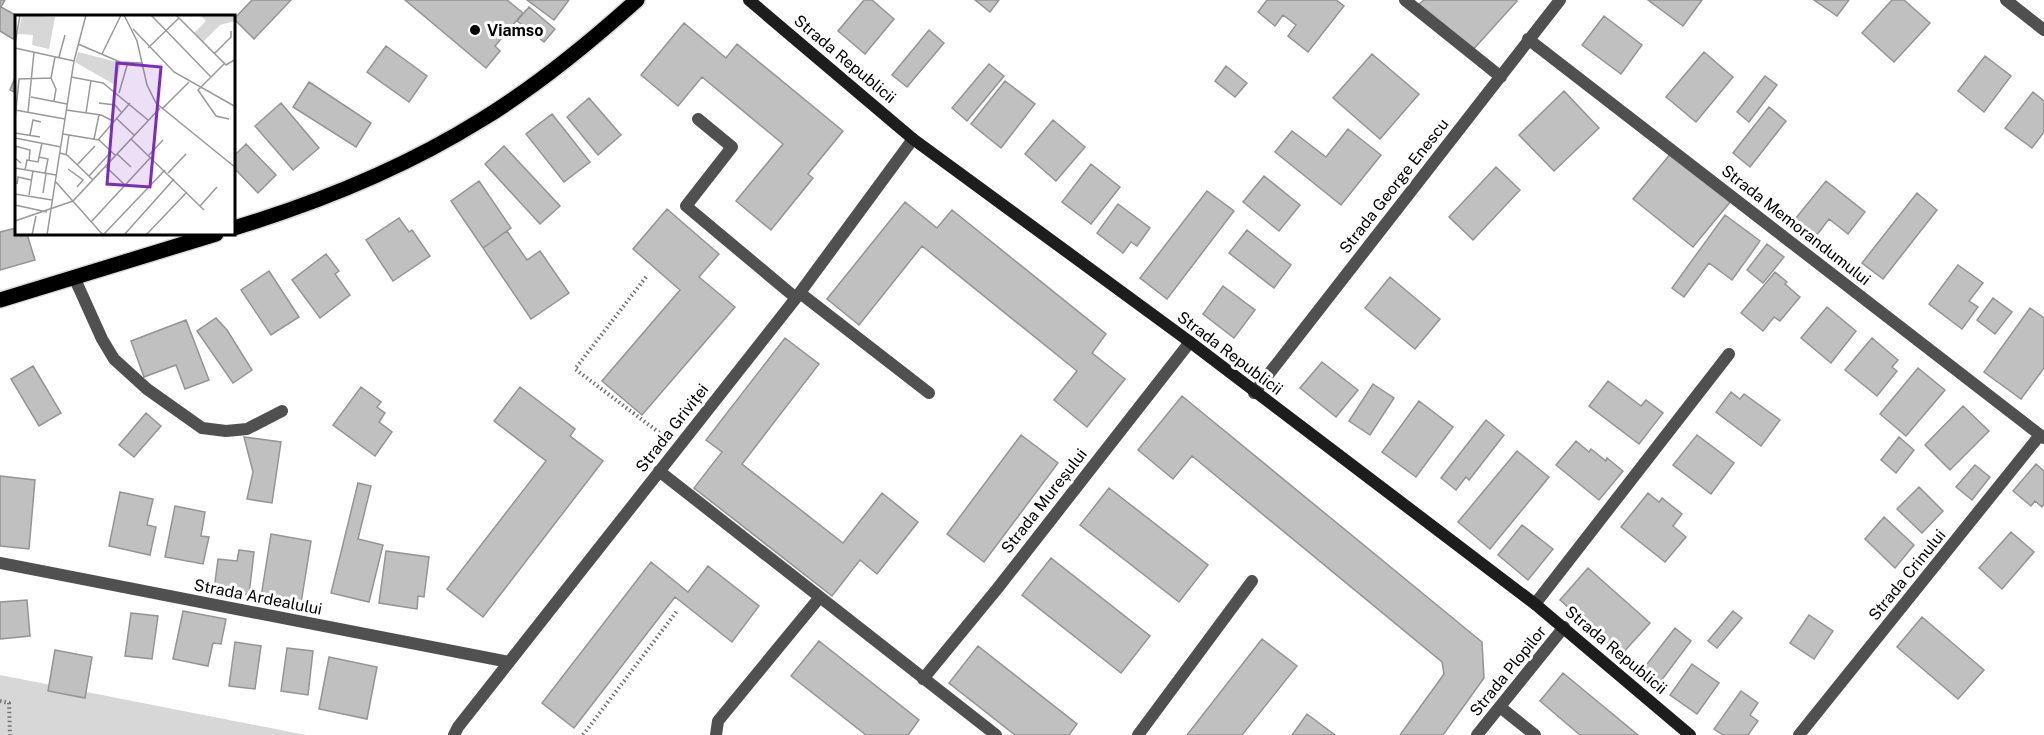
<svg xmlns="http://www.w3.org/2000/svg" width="2044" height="735" font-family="'Public Sans',sans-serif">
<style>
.green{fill:#d7d7d7}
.building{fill:#c0c0c0;stroke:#949494;stroke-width:1.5}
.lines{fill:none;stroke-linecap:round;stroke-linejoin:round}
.primary-casing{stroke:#dbdbdb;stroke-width:18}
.path{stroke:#727272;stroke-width:4;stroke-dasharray:1.5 3;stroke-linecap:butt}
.street{stroke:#505050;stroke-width:12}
.secondary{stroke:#1d1d1d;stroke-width:12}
.primary{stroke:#000;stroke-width:15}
.poi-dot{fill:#000;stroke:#fff;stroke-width:2}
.labels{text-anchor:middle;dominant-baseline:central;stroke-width:6;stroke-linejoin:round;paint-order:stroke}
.poi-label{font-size:16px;font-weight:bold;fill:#000;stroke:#fff;text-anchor:start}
.street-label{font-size:16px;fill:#000;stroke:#fff}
.inset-road{fill:none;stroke:#999;stroke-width:1.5}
.view{fill:#7b2cbf;fill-opacity:0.15;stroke:#7b2cbf;stroke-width:3}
.inset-edge{fill:none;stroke:#000;stroke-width:3}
</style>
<rect width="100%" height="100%" fill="#fff"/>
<path class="green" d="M0,675L306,735H0Z"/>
<path class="building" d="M0,0H5L1,7L17,16L16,34L13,39L0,31Z
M252,0H291L254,39L234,19Z
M405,0H507L523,13L495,46L500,51L486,68Z
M527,0H569L554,20Z
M864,0H872L894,19L865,54L838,31Z
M975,0H999L990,12Z
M1267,0H1336L1344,6L1308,52L1288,36L1296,25L1283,15L1275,26L1258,12Z
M1424,0H1516L1517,1L1471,52L1419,4Z
M1648,0H1702L1683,26Z
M1814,0H1849L1837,16Z
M1892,0H1904L1930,23L1894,62L1862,33Z
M529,7L555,29L544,42L517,21Z
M1604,16L1642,45L1621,74L1582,45Z
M684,23L726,58L737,44L843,131L808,174L813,178L771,230L736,201L783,144L702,77L678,106L641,75Z
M929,30L944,43L907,87L892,75Z
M386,46L427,76L409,102L367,72Z
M1704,52L1733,77L1696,122L1666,97Z
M1372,54L1419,94L1380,139L1333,98Z
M1985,56L2011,76L1984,112L1958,91Z
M989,64L1004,76L967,121L952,108Z
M1226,66L1247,83L1235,97L1215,81Z
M16,75V93L10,90Z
M1765,76L1777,85L1749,122L1737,112Z
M1005,81L1035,104L1001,148L971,124Z
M309,82L371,123L356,147L293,107Z
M1564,91L1599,128L1554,171L1519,135Z
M2033,92L2044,101V132L2032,148L2005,128Z
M589,98L621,135L598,155L567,117Z
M281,103L319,148L293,170L255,126Z
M1769,107L1786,121L1750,167L1733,153Z
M552,114L590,162L564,182L526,134Z
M1053,120L1085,147L1056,181L1025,154Z
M1348,129L1381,155L1341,205L1275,152L1292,131L1326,157Z
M246,144L276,175L258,193L234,168V156Z
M504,146L560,206L540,224L485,164Z
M1672,152L1731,201L1693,247L1633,199Z
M1091,164L1120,187L1091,224L1062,202Z
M1496,167L1520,190L1473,240L1449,217Z
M1264,176L1300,205L1279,231L1243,202Z
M479,181L511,228L483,248L451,201Z
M1826,181L1865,212L1848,234L1829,219L1813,240L1792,223Z
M1207,191L1234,211L1167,299L1140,278Z
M1917,193L1937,210L1883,279L1862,263Z
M905,202L937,228L952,210L1106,334L1092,353L1125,379L1087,427L1054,400L1077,371L922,246L859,325L827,299Z
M1118,204L1150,228L1137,246L1131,242L1123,253L1097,233Z
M667,209L719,254L699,277L735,307L642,415L602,381L680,290L633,249Z
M1725,215L1760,241L1732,280L1709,263L1684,297L1672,288Z
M399,218L409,232L412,230L430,256L393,281L366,240Z
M16,228V234H27L35,260L0,270V232Z
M1247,230L1291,265L1274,288L1229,253Z
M507,231L527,260L540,251L569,293L531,319L483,248Z
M1767,244L1784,257L1763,283L1747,270Z
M326,254L339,271L335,274L350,295L320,318L292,280Z
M1958,265L1983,283L1969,301L1978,307L1962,329L1929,304Z
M269,271L299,317L271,335L241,290Z
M1775,272L1787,282L1785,284L1800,297L1780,321L1774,317L1763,331L1741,313Z
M1390,277L1440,319L1415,349L1365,308Z
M1223,286L1255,310L1234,338L1203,314Z
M1993,298L2012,312L1995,334L1977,320Z
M1827,307L1856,331L1831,363L1801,338Z
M2030,308L2044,318V368L2021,399L1984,372Z
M216,318L227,330L252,370L233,383L197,331Z
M186,320L209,380L185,389L176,365L144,377L131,341Z
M785,338L819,364L742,464L843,543L882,493L918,522L877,574L860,560L832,596L694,488L722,452L706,440Z
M1872,338L1898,360L1892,367L1897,371L1877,396L1845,370Z
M1322,362L1358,390L1336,417L1300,388Z
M33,366L61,413L39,426L11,379Z
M1918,368L1945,390L1906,436L1880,414Z
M1608,381L1641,406L1646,400L1663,413L1639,444L1589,406Z
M1373,384L1394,398L1370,435L1349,421Z
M361,387L381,402L377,407L385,413L379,422L392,432L375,456L333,425Z
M520,387L575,429L570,436L603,461L483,617L447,589L546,461L494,421Z
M1731,392L1740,399L1744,394L1780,420L1761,446L1716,412Z
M1182,396L1482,642L1484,678L1443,735H1400L1444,674L1442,662L1192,456L1173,479L1138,450Z
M1419,401L1453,427L1416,477L1382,452Z
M1963,406L1989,431L1950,470L1925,445Z
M146,413L161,426L134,457L119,445Z
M1486,420L1504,435L1469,480L1466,477L1456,490L1441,478Z
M1021,435L1058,463L984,562L947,534Z
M1697,435L1734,463L1711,494L1673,465Z
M244,437L281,442L272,503L247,499L253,472Z
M1899,437L1914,450L1896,473L1881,460Z
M1576,441L1589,452L1591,449L1606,461L1607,458L1623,471L1599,500L1556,465Z
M1517,451L1549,477L1490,549L1458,522Z
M2036,464L2044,471V504L2042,507L2035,501L2031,506L2013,491Z
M1975,465L1990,477L1972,500L1956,487Z
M0,476L35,480L29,549L0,546Z
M358,483L371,486L358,539L383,545L369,602L331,593Z
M1919,487L1943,511L1922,533L1897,509Z
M1109,488L1208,565L1179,602L1080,525Z
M120,492L153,499L147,525L156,527L150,555L109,546Z
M1648,493L1659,502L1662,498L1682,514L1673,526L1686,537L1665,562L1621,527Z
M175,506L205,512L201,536L209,537L203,564L165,557Z
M1884,517L1914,545L1895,568L1865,539Z
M1522,525L1553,549L1528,580L1498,555Z
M2011,532L2034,552L2002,589L1979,568Z
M271,534L311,541L301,603L261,597Z
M239,550L254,552L249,595L214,590L218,559L237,561Z
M386,551L429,557L424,597L418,596L417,609L379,603Z
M1051,558L1150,636L1121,673L1022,595Z
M651,562L688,592L708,566L759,606L732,642L675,597L574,728L542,703Z
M1588,568L1650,623L1621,655L1560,600Z
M27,600L30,636L0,639V602Z
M183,611L226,619L221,644L213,643L208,666L173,659Z
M1733,611L1742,618L1717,648L1708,641Z
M131,613L158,616L152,659L125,656Z
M1809,615L1833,631L1814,659L1790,643Z
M1922,617L1984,670L1958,699L1897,647Z
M1675,628L1691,641L1661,681L1644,668Z
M1262,639L1297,666L1242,735H1187Z
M819,641L919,720L908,735H866L791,676Z
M235,642L261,646L255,689L229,686Z
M978,646L1077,724L1069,735H1015L949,683Z
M287,648L313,651L308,695L281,691Z
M55,650L92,657L85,698L48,691Z
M329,657L377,667L367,719L319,709Z
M1692,664L1719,683L1697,714L1670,695Z
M1563,673L1638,735H1580L1540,701Z
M1741,691L1758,703L1750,715L1758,721L1748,735H1723L1714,729Z
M1307,714L1335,735H1292Z"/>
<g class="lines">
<g class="primary-casing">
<path id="primary" d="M234,228C320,202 404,168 481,120C537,86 588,44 637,0
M0,300L216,234"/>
</g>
<path class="path" d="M646,277L575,369L665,437
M0,701L9,703L10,735
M583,735L677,611"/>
<path class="street" d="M1405,0L1501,77
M2006,0L2044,30
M1528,39L2044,438
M698,119L732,147L686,206L796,298
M74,277L102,339L114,359L147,389L202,428L226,431L247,429L282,411
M800,293L929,393
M1254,393L1560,0
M659,471L996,735
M0,563L509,662
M1535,604L1729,354
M923,679L997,589L1190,342
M1500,707L1535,735
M454,735L458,727L796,298L913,139
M716,735L718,721L820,597
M1138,735L1252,581
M1477,735L1564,627
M1799,735L2040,435"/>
<path class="secondary" d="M749,0L913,139L1190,342L1535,604L1690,735"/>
<use href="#primary" class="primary"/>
</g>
<circle class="poi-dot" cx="475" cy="30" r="6"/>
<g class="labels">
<g class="poi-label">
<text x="487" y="30">Viamso</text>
</g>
<g class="street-label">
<text transform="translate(845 59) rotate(40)">Strada Republicii</text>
<text transform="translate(1394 186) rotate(-52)">Strada George Enescu</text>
<text transform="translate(1796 225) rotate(38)">Strada Memorandumului</text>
<text transform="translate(1230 353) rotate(37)">Strada Republicii</text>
<text transform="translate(672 428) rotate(-52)">Strada Griviței</text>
<text transform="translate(1044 501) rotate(-52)">Strada Mureșului</text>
<text transform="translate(1907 575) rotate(-51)">Strada Crinului</text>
<text transform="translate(258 597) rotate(11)">Strada Ardealului</text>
<text transform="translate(1616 650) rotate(40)">Strada Republicii</text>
<text transform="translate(1508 671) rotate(-51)">Strada Plopilor</text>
</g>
</g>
<g transform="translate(15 15)">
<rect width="220" height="220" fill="#fff"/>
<path d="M7,0L40,2L34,34L17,30L18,20L3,19ZM185,0H220V6L205,10L188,27L179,18L191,6ZM63,37L106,48L100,70L60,47Z" fill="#d7d7d7"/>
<path class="inset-road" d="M109,0L122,26L132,70L141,88L221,153M136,0L196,62M161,0L211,50L221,44M118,14L159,57L221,92M0,29L5,0M63,29L105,47L128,48M0,33L59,46M133,33L164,3M87,39L106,0M199,39L216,22V16M44,42L50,20M209,49L183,75L201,101L214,104M56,62L88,68L133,105M36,63L40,42M104,78L113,47M16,82L52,89M84,88L100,90L106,97M147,94L174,67M0,95L50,104M51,95L86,100L98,106M13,97L19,37M71,98L76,65M101,103L119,120M0,105L4,64L36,63L41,74L39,86M0,118L25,122M48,119L84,125L101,141M15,120L18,105L26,107M0,123L46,132M79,124L84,100M116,124L189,195M83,125L115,88M0,131L15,135L14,146M1,131L0,143L6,148M45,138L52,140L78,165M102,139L116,152M51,140L54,120M134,140L148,125M24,142L33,144L30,159M62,150L80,131M90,151L110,170M0,153L41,160M53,154L68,165L62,172M10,155L12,145L23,147L27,128M153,158L171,139M74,161L96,137M40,166L88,220M2,169L3,162L16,165M28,178L31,159M0,179L37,185M14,180L18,156M0,190L32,197M185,191L202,172M0,206L58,186L145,93M76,207L136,142M17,220L21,201M32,220L59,46L71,0M88,220L150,155M109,220L159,164M131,220L172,177"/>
<path class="view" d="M102,48L146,52L135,172L92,169Z"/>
<rect width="220" height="220" class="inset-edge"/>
</g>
</svg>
